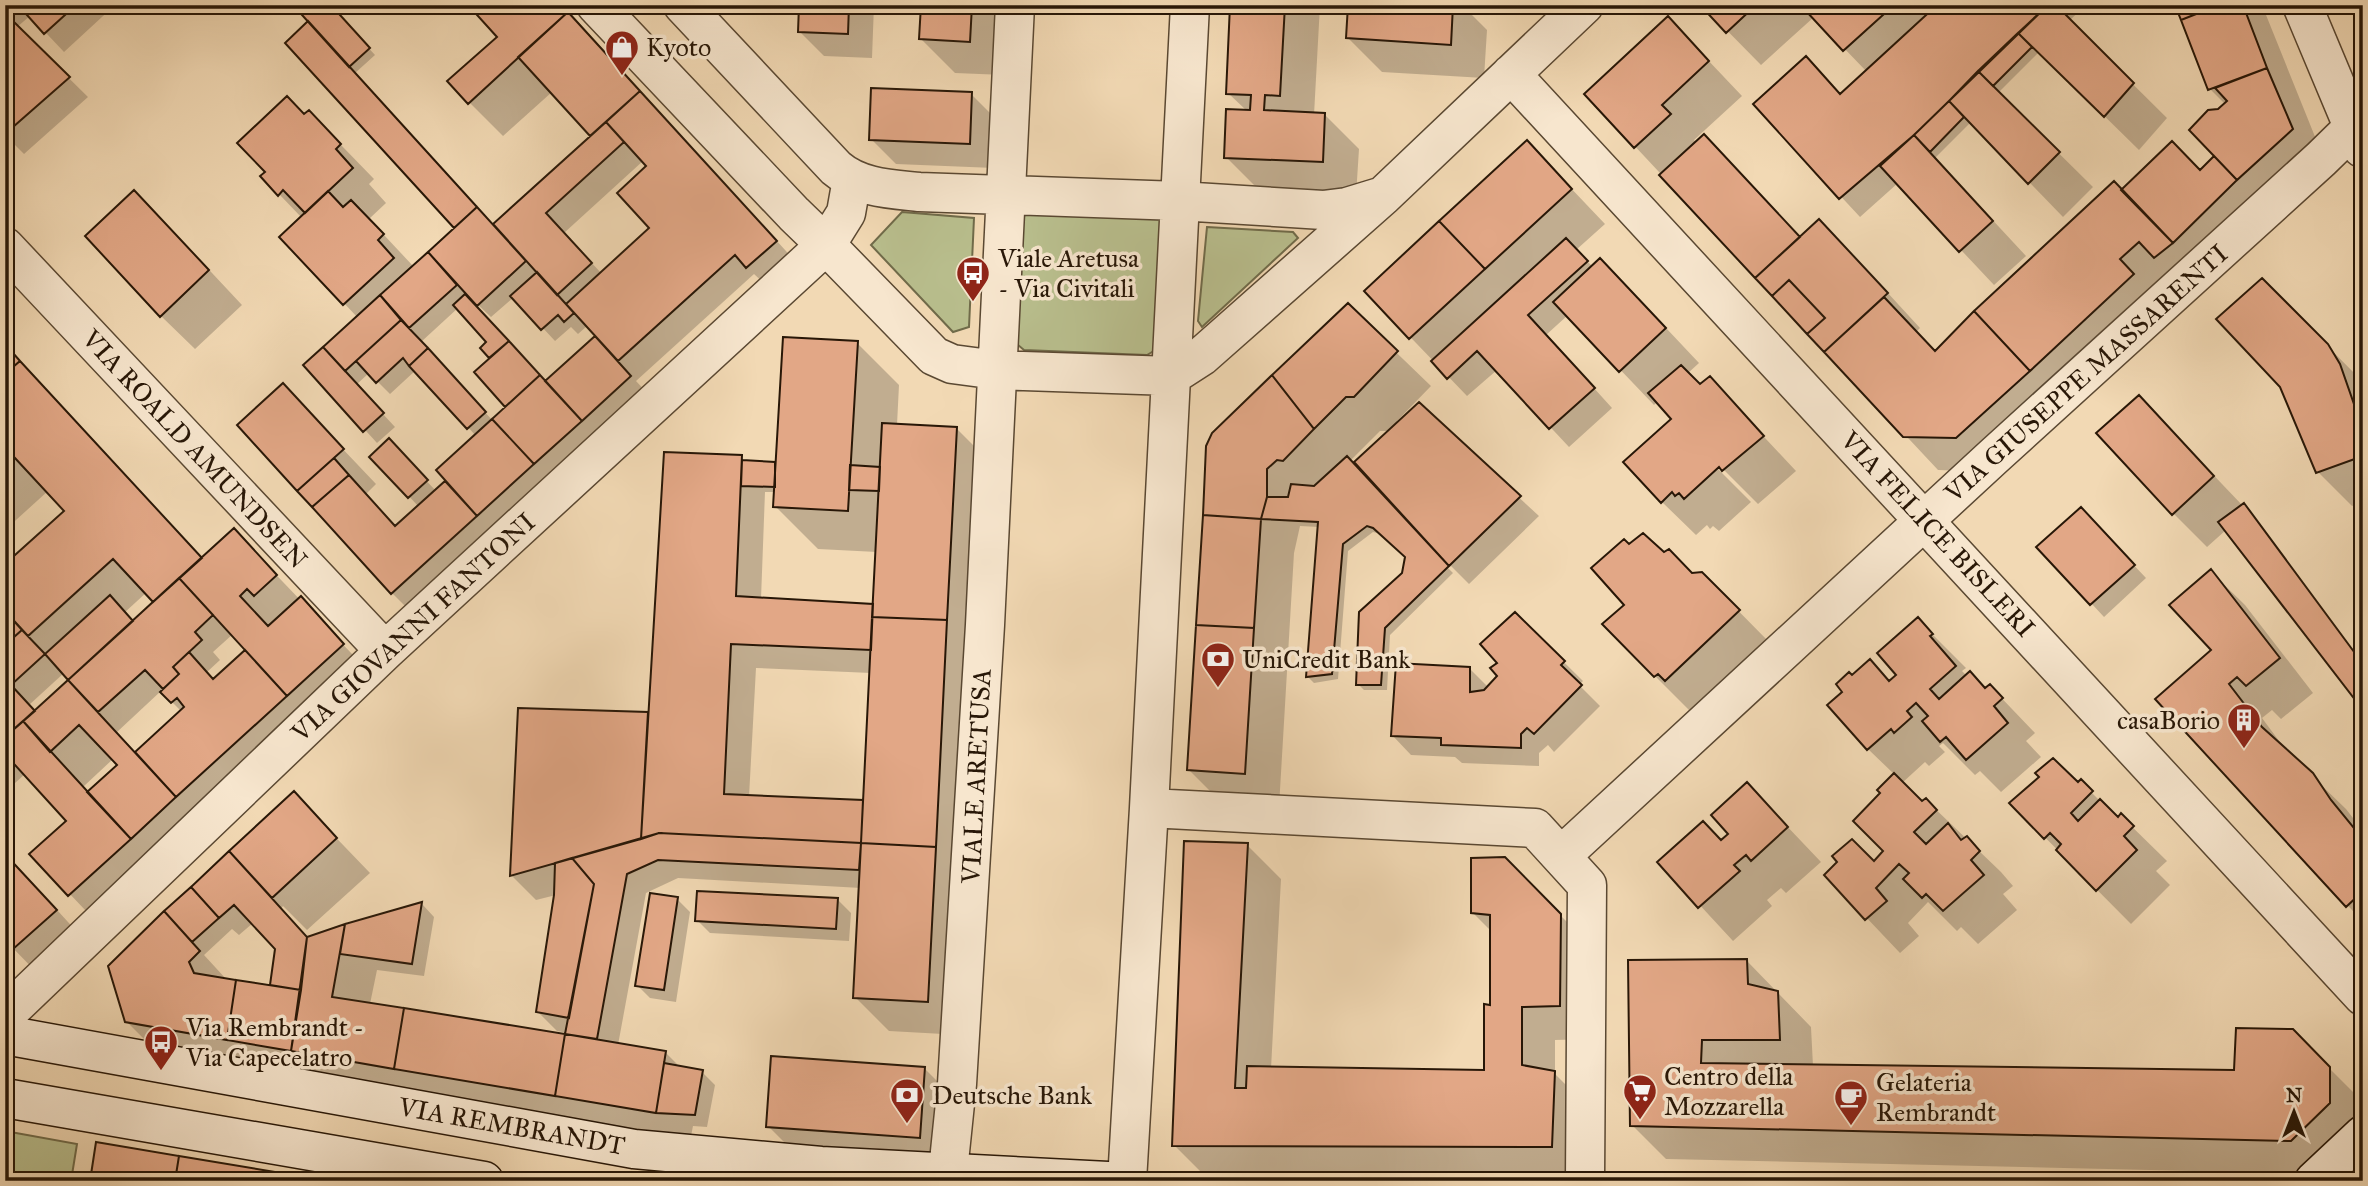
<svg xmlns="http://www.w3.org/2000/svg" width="2368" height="1186" font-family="'IM FELL Great Primer',serif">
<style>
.green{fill:#b9bf8e;stroke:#706b4a;stroke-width:2}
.shadow{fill:#0003;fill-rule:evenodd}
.building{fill:#e2a786;stroke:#281707;stroke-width:2}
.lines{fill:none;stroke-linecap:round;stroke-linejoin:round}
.street-casing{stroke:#5a4832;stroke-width:41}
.secondary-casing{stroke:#281707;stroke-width:41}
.street{stroke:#f7e6ce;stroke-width:38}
.secondary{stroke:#f7e6ce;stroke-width:38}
.labels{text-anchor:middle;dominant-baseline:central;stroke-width:7;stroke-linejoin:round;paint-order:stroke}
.poi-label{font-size:26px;fill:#281707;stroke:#f7e6ce;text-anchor:start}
.street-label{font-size:26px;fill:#281707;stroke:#f7e6ce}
</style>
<rect width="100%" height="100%" fill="#f2d9b4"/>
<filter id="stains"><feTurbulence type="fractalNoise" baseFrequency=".00286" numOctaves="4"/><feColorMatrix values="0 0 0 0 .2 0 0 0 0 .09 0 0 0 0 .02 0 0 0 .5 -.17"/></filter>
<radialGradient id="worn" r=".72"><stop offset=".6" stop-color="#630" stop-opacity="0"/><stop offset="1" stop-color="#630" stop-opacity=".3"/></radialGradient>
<path class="green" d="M1036,209L1155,215L1169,225L1162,346L1147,355L1024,350L1011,339L1017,220Z
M902,212L974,218L969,327L953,332L871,245Z
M1207,227L1293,232L1298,238L1202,327L1198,321Z
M5,1131L77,1144L71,1181H5Z"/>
<path class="shadow" d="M5,5H115L64,52L30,16L17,27L88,97L24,154L8,138H5Z
M329,5L375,55L354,74L493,226L592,136L552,92L503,136L469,102L499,37L470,5H563L795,261L767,286L754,274L636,381L664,411L426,627L392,593L239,425L283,386L376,484L366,494L397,527L419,507L372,457L401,454L436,491L448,481L476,436L416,370L390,394L369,373L356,385L395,427L377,443L306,365L358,318L282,237L302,218L279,194L304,116L309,112L374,179L369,184L386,203L369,219L414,267L457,228L287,43ZM643,161L649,166L652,228L602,274L564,233ZM514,297L555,341L571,327L578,334L587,326L603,342L546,383L474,305L476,303L491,317ZM458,308L489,342L482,348L492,359L476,372L508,407L493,421L421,342Z
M801,5H874L872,58L824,56L799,31Z
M923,5H1007L1004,75L955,73L921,39Z
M1232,5H1320L1314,115H1325L1359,149L1356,196L1260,191L1226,157L1247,111L1228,93Z
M1349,5H1462L1487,30L1484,78L1382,72L1348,38Z
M1702,5H2086L2069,21L2167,118L2139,150L2039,52L1998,93L2093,187L2063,217L1971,122L1935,158L2026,256L1994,285L1898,183L1860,217L1755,104L1841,95L1867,72L1814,17L1761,65Z
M2177,5H2262L2326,164L1990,472L1938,470L1586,94L1668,18L1742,96L1694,140L1697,143L1704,137L1801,239L1853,255L1920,328L1916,332L1936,353L2122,192L2200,172L2217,156L2219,110L2226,105L2210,89Z
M971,94L996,119L994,168L896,164L871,139Z
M1527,142L1605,224L1576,250L1593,267L1600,260L1634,294L1699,363L1687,374L1700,387L1710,379L1796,471L1758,504L1714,460L1711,462L1751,502L1719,531L1713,526L1710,529L1707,525L1696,535L1662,502L1673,419L1658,401L1654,405L1568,315L1546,335L1612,408L1569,447L1497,370L1467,396L1366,291Z
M168,226L242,305L195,349L161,316Z
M2262,280L2363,382V502L2352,506L2318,472L2282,386Z
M1348,306L1431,386L1397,421L1399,423L1419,405L1539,516L1469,584L1451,566L1448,568L1453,573L1390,635L1387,690H1364L1358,684L1404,574L1407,557L1381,534L1373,532L1348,551L1338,679L1314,683L1308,677L1319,527L1300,526L1294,553L1279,807L1223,804L1189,770L1207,447ZM1380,431H1391L1422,535L1420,537L1350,461Z
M857,343L899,385L897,425L956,428L990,462L961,1035L889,1031L855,997L861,888L678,878L646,893L618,1045L666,1053L681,1068L702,1072L715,1085L707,1127L693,1126L689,1146L161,1056L127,1022L165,913L294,794L370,873L307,930L283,906L281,909L308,939L422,904L434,917L424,976L377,970L370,1004L571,1037L567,1033L557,1031L538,1012L556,895L536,900L512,876L520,710L649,714L741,457L746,462L775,464L777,466ZM765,492H776L775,506L818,549L877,552L875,605L761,599ZM756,668L871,673L865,802L749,797ZM253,923L277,949L272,985L275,988L227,980L204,955L232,929L239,935Z
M5,344L203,559L234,531L376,679L103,929L32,854L68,821L25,774L5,792V567L66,511L48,491L5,530ZM147,592L156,602L133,623L124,613ZM233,634L247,650L215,680L207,672L220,660L213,652ZM64,673L71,680L35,712L29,705ZM161,691L182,712L136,753L117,732ZM113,759L119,766L89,793L83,787Z
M2139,397L2243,506L2226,530L2207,547L2173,513Z
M2093,522L2146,578L2104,617L2039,547Z
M1664,555L1692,574L1701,573L1772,645L1700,714L1693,707L1689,710L1604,625L1626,605Z
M2211,572L2245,605L2313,693L2281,719L2272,710L2262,718L2288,753L2346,809L2363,831V922L2158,699L2214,651Z
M1515,614L1583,681L1579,685L1600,706L1554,752L1548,745L1539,753V766L1462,763L1455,757L1411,755L1392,735L1469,668L1489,688L1499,676V663Z
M1918,620L1966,668L1962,671L1967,676L1970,673L1986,689L1990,686L2035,733L2026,741L2041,757L2001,792L1980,771L1975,775L1943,743L1939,746L1945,752L1929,766L1925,762L1902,783L1922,804L1926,800L2001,872L2013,886L2003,894L2017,910L1978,944L1961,927L1957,931L1928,902L1908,923L1919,936L1900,953L1826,875L1874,863L1885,851L1883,793L1895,775L1868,749L1845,692L1852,677L1870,662L1890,682L1898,675Z
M2081,782L2118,819L2121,816L2167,861L2156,871L2170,885L2131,924L2011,803Z
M1747,784L1821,862L1786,893L1781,888L1767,900L1772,906L1733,941L1660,862L1722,842L1731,834Z
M1247,845L1281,879L1271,1069L1486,1072L1492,1007V932L1472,912L1504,859L1594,949L1593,1039L1555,1040V1074L1588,1107L1585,1180L1208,1179L1174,1145Z
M5,853L89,945L47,983L5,940Z
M677,899L690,912L676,1002L650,998L637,985Z
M838,900L851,913L849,941L710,933L697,920Z
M1747,961L1811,1027L1813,1066L2236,1072L2292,1031L2363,1102V1138L2326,1174L1666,1159L1632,1125Z
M925,1069L959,1103L954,1171L802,1160L768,1126Z"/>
<path class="building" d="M18,5H76L44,34Z
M293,5H331L370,48L349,67Z
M468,5H562L568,12L468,104L447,81L497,37Z
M799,5H849L848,34L798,32Z
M921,5H972L970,42L919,39Z
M1230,5H1285L1280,96L1265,95L1264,110L1325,113L1323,162L1224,158L1226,109L1250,110L1251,95L1226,94Z
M1348,5H1453L1451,45L1346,38Z
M1700,5H1756L1726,33Z
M1812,5H1894L1843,51L1806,11Z
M1937,5H2048L1914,135L1839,199L1753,104L1806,56L1840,94Z
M2048,5H2056L2134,83L2104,117L2018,33Z
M2175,5H2219L2181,20Z
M2219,5H2243L2267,68L2208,90L2181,20Z
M568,12L640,91L590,136L518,57Z
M1668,16L1709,61L1662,105L1671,114L1634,148L1584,94Z
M12,20L70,77L5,134V27Z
M308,21L477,207L454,228L285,43Z
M2018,33L2032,47L1993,86L1978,71Z
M2267,68L2293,129L2237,180L2189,130L2208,110L2218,109L2227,101L2215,88Z
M1978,71L2060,152L2028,184L1949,101Z
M871,88L972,92L970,144L869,140Z
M640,91L777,241L746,268L735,255L618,361L566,304L649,228L617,193L646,166L606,122Z
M287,96L304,114L309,110L341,144L336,149L353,168L305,213L283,190L278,196L260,176L265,172L237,143Z
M1949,101L1964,117L1930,152L1914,135Z
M606,122L624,142L546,213L592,263L557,295L493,224Z
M1704,134L1800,237L1755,278L1659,175Z
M1914,135L1993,221L1959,252L1880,166Z
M1527,140L1572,189L1485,269L1439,221Z
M2172,141L2200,170L2214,156L2237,180L2173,243L2121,190Z
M2114,181L2173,243L2154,258L2139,242L2120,259L2134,274L2030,371L1974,311Z
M134,190L209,270L160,317L85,236Z
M328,191L343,207L351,200L384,234L378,240L394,258L343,305L279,237Z
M477,207L526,261L477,306L428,252Z
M1819,219L1888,293L1824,352L1807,334L1825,318L1789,280L1772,296L1755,278Z
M1439,221L1485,269L1409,339L1364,291Z
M1566,238L1588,261L1528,315L1595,388L1549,429L1477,351L1447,379L1431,361Z
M428,252L457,285L409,328L380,295Z
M1600,258L1666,328L1619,372L1553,302Z
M537,272L574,313L564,322L558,315L541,330L510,296Z
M2262,278L2328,344L2340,364L2363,430V456L2316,473L2280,387L2216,319Z
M1789,280L1825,318L1807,334L1772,296Z
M465,294L509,341L489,358L480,348L486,342L453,305Z
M380,295L401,320L345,371L323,347Z
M1884,297L1935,351L1974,311L2030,371L1956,438L1903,437L1824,352Z
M1348,303L1398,351L1354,397H1346L1314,429L1272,375Z
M401,320L428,348L409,366L403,358L376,383L356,361Z
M595,336L631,376L582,421L545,381Z
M783,337L858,341L848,511L773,507Z
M509,341L540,375L505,407L474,372Z
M5,344L20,361L5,374Z
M323,347L384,413L363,432L303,365Z
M428,348L486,412L467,429L409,366Z
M20,361L202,558L153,602L113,559L28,636L5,611V564L64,511L14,457L5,465V374Z
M1681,365L1700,384L1710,376L1764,436L1722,471L1719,467L1684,499L1679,493L1675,496L1672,492L1661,503L1623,462L1671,419L1648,393Z
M540,375L582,421L534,464L492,419Z
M1272,375L1314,429L1283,461L1277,460L1267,469V497L1261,519L1203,515L1206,446L1212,433Z
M283,383L344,449L297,491L237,425Z
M2139,395L2214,476L2172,515L2096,433Z
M1419,402L1521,496L1449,566L1354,462Z
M492,419L534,464L477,516L436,470Z
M882,423L957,427L947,620L872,617Z
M389,438L428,480L408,498L369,457Z
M664,452L742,455L736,596L873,604L871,650L731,644L724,794L863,800L861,843L659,833L641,839Z
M1347,456L1449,566L1385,628L1381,685H1356L1359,612L1402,573L1405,557L1373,528L1367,526L1343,544L1332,674L1306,677L1318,522L1261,519L1267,497H1288L1291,484L1314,486Z
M334,458L349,475L312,507L297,491Z
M742,460L775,462V487L741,486Z
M850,465L880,467L879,491L849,490Z
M349,475L395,526L445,481L477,516L391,594L312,507Z
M2244,503L2363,664V710L2218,522Z
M2081,507L2135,565L2090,605L2036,547Z
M1203,515L1261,519L1254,628L1196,625Z
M234,528L277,575L254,596L247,589L240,596L268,626L301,596L344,644L287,696L179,578Z
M1643,533L1664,552L1669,549L1692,573L1702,572L1740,610L1665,681L1658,674L1654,677L1602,624L1624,605L1591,568L1624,539L1629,544Z
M2211,569L2280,658L2246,686L2237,677L2229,684L2262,727L2313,773L2331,800L2363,839V891L2346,907L2155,699L2211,650L2169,605Z
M179,578L213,615L195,632L202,640L173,667L179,674L163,689L145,670L98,712L68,680Z
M110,595L133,621L68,680L45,654Z
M5,611L22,630L5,645Z
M1515,612L1565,661L1561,665L1582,685L1534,734L1527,728L1521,734V748L1441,745V738L1391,736L1396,663L1470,667V692L1484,690L1497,676L1490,668L1497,663L1480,644Z
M872,617L947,620L936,847L861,843Z
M1918,617L1933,634L1930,636L1956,666L1930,689L1939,699L1970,671L1985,688L1990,684L2003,698L1994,706L2008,723L1966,760L1946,737L1940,742L1922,721L1928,716L1916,703L1907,711L1912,717L1894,733L1891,729L1867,750L1827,705L1842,692L1836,684L1849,672L1852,675L1870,659L1889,681L1896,675L1877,653Z
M1196,625L1254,628L1245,774L1187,770Z
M22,630L45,654L11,685L35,711L5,737V645Z
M245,650L287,696L176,797L135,752L184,707L177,698L171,703L160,692L179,674L173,667L189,652L213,679Z
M68,680L176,797L131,839L87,792L117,765L79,725L50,752L23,721Z
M518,708L648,712L641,839L510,876Z
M23,721L131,839L68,896L29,854L66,821L5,754V737Z
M5,754L12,762L5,768Z
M2053,758L2078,782L2081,779L2093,791L2071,813L2078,821L2100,799L2118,817L2121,813L2134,826L2124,836L2137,850L2096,891L2056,850L2061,844L2050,833L2044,839L2009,803L2039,777L2035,773Z
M1894,773L1922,801L1926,798L1937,810L1914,832L1926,844L1948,823L1961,840L1967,836L1980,851L1971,860L1984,875L1943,911L1926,894L1922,898L1903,879L1909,873L1899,864L1876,888L1887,901L1865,920L1824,875L1837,862L1832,856L1852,839L1874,861L1883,851L1853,821L1880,793L1877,790Z
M1747,782L1788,827L1751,861L1746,855L1734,865L1740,871L1698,908L1657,862L1703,821L1721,840L1728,834L1711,815Z
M294,791L337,838L272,898L229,851Z
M659,833L861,843L859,870L658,860L627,874L597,1039L565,1034L594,884L572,858Z
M1184,841L1248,843L1235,1088H1246L1247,1066L1484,1070V1004L1490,1005V915L1471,913V858L1505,857L1561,914L1560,1006L1522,1007V1065L1555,1071L1552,1147L1172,1146Z
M861,843L936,847L928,1002L853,998Z
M229,851L307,937L301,990L270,985L275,949L234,905L219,918L191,887Z
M5,854L57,910L12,950L5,943Z
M572,858L594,884L569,1018L536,1012L554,895L555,863Z
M191,887L219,918L192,942L164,911Z
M697,891L838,898L836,929L695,921Z
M650,893L678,897L664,990L635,986Z
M422,902L412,964L340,954L345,924Z
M164,911L200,951L189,962L194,973L236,980L227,1040L125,1022L108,966Z
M345,924L332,997L404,1008L394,1069L291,1051L307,937Z
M1747,959L1748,984L1778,991L1780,1040H1702L1701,1063L2234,1070L2236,1028L2293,1029L2330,1067V1103L2291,1141L1630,1126L1628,960Z
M236,980L301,990L291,1051L227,1040Z
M404,1008L565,1034L555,1096L394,1069Z
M565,1034L666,1051L656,1113L555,1096Z
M771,1056L925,1067L920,1138L766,1127Z
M664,1063L703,1070L695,1115L656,1113Z
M96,1142L179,1156L175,1181H90Z
M179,1156L329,1181H175Z"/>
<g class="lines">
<g class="street-casing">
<path id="street" d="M596,5L794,214L826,245L934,356L952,364L997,370L1171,376
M683,5L836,168C859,188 890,189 919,192L1179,201L1323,210L1347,207L1383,196
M2302,5L2362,148
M1511,74L2363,996
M5,247L385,651
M1171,376L1202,356L1383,196L1584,5
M1149,808L1535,828L1587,885L1585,1181
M1561,856L1993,457L2321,159L2363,118
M5,1015L385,651L826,245L846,213L852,179
M948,1171L957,1084L985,625L1015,5
M1127,1181L1149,808L1190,5"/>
</g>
<g class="secondary-casing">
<path id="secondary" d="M5,1035L634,1149L821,1166L1108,1181
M5,1098L484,1181
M2314,1181L2363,1135"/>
</g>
<use href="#street" class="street"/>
<use href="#secondary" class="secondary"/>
</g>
<defs>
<g id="shop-pin" transform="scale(1.75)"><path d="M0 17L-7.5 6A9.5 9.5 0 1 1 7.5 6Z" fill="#8f2418" stroke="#f7e6ce"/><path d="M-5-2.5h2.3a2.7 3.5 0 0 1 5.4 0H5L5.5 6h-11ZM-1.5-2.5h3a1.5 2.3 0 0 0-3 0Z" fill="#fff"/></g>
<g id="bus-pin" transform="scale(1.75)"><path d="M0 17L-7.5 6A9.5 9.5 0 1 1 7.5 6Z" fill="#8f2418" stroke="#f7e6ce"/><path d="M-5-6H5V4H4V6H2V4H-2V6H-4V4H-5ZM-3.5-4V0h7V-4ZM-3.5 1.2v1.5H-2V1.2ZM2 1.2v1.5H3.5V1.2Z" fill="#fff"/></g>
<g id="bank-pin" transform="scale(1.75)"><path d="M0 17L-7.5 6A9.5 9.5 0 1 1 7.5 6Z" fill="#8f2418" stroke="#f7e6ce"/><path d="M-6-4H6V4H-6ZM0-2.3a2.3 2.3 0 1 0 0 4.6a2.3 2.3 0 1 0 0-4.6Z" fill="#fff"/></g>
<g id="building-pin" transform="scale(1.75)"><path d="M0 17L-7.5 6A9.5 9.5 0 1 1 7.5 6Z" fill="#8f2418" stroke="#f7e6ce"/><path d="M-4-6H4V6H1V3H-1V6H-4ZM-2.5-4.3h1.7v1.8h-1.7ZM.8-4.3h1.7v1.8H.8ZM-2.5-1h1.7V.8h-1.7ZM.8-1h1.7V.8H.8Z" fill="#fff"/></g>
<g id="supermarket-pin" transform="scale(1.75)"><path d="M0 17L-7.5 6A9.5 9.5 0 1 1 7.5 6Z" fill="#8f2418" stroke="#f7e6ce"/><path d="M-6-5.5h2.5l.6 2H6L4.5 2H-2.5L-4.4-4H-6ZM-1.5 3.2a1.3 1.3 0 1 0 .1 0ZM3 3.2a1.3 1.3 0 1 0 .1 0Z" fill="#fff"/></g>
<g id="cafe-pin" transform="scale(1.75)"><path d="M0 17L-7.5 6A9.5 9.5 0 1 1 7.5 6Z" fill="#8f2418" stroke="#f7e6ce"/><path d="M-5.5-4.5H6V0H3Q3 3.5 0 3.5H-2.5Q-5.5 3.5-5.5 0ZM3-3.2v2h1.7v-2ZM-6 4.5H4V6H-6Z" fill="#fff"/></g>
</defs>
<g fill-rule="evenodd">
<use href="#shop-pin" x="622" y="47"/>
<use href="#bus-pin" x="973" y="273"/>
<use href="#bank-pin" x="1218" y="659"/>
<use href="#building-pin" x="2244" y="720"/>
<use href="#bus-pin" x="161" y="1042"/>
<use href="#supermarket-pin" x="1640" y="1091"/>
<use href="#bank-pin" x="907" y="1095"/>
<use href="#cafe-pin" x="1851" y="1097"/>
</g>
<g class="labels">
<g class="poi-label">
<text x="646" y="47">Kyoto</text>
<text x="998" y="258">Viale Aretusa<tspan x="998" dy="30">- Via Civitali</tspan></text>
<text x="1242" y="659">UniCredit Bank</text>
<text x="2220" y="720" text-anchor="end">casaBorio</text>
<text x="186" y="1027">Via Rembrandt -<tspan x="186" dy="30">Via Capecelatro</tspan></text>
<text x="1664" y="1076">Centro della<tspan x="1664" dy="30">Mozzarella</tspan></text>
<text x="1876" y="1082">Gelateria<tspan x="1876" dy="30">Rembrandt</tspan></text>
<text x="932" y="1095">Deutsche Bank</text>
</g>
<g class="street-label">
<text transform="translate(2086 373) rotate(-42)">VIA GIUSEPPE MASSARENTI</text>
<text transform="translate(195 449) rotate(47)">VIA ROALD AMUNDSEN</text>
<text transform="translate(1938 534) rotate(47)">VIA FELICE BISLERI</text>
<text transform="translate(413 627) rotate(-43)">VIA GIOVANNI FANTONI</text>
<text transform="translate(976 776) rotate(-87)">VIALE ARETUSA</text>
<text transform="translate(512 1126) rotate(10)">VIA REMBRANDT</text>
</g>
</g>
<rect width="2368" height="1186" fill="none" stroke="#f2d9b4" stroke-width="28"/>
<rect x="7" y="7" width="2354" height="1172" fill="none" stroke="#281707" stroke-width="3.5"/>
<rect x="14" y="14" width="2340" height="1158" fill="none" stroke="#281707" stroke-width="2"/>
<g transform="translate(2294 1112)" stroke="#f7e6ce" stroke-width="5" paint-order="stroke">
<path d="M0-5L12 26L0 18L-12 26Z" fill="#281707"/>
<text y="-10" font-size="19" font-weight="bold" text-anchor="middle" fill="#281707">N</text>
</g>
<rect width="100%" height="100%" filter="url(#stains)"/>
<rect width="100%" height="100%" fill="url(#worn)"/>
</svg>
